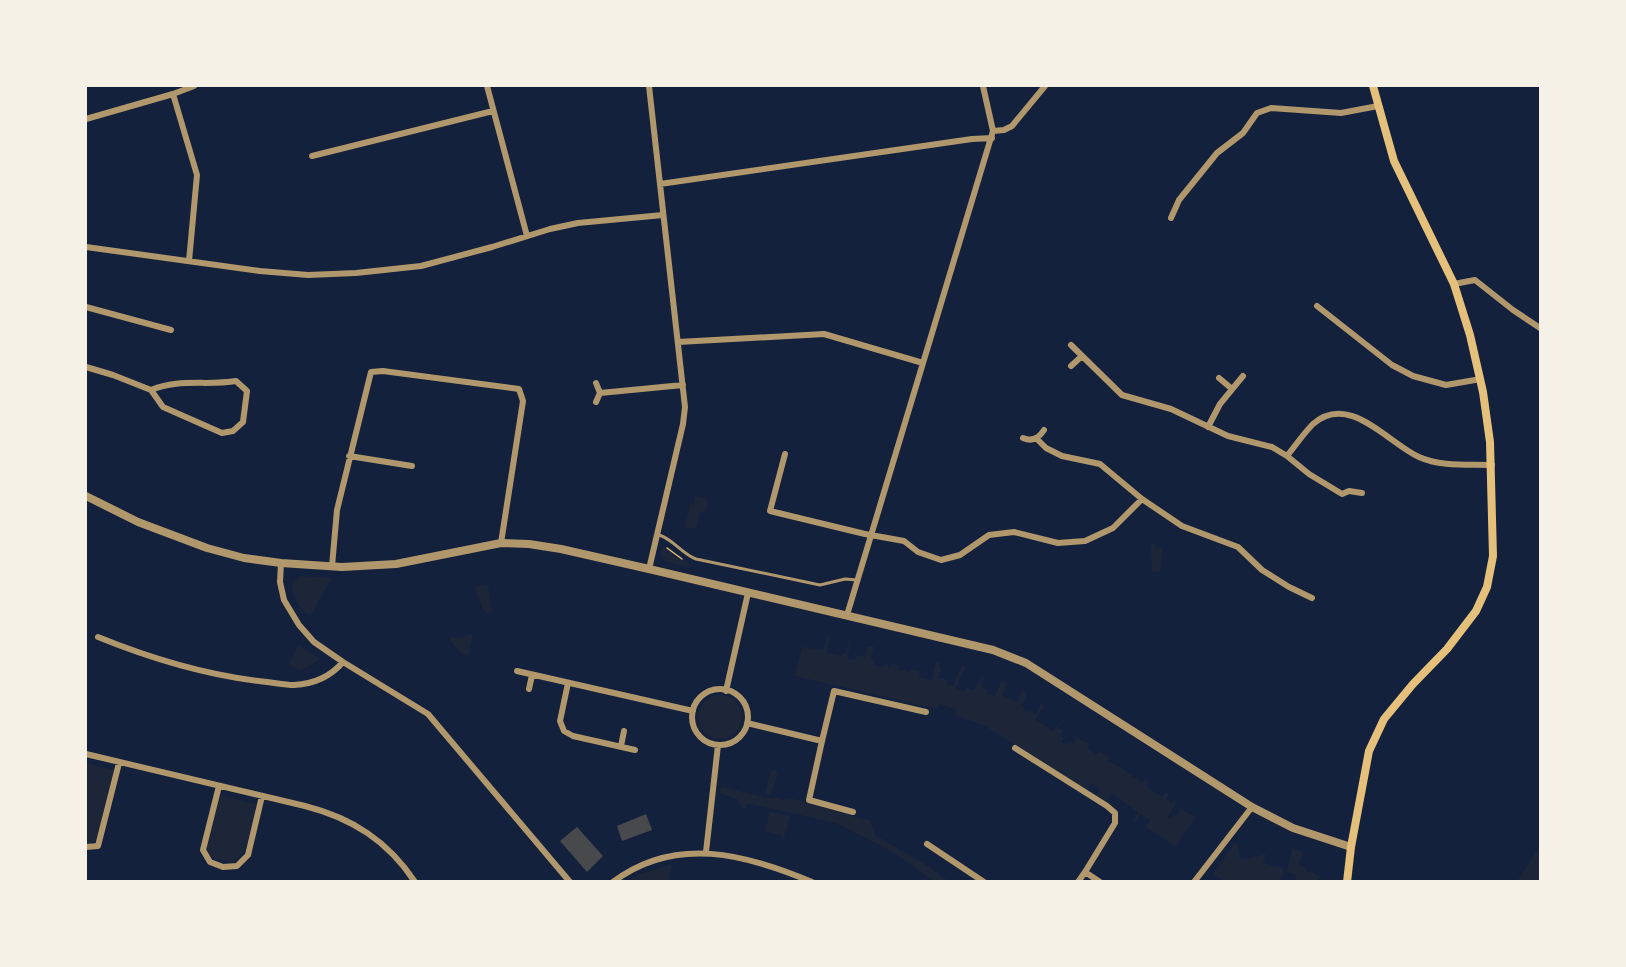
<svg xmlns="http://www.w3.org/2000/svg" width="1626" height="967" font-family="'DejaVu Sans',sans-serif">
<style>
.green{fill:#1d2539}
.building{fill:#48494c}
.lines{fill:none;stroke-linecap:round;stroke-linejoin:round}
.path{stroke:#e5c07b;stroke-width:1.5}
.service{stroke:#b1986c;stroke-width:3}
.minor{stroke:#b1986c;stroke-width:6}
.tertiary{stroke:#b1986c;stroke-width:8}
.secondary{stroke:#e5c07b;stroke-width:8}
</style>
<rect width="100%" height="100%" fill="#14213d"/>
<path class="green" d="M695,496L705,498L708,502L705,511L700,512L696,529L685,527L690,504L694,505Z
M1151,544H1155V547L1163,548L1160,571L1152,572Z
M663,546L678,559L688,562L690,568L664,561L661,554Z
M300,576L332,578L310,616C299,609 292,596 292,583Z
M488,585L492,612L487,613L483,610L475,587Z
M471,634L473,635L469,654L466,656L456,648L450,640L451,637L461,638Z
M827,635H830L827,653L842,656L843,653L846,654L849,641L851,640L847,658L855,660L857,655L865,657L867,647L874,646L871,659L874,660L873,665L883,667L885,664L890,668L892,663L897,665V669L910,672L911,669L920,671L919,677L932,680L936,662H940L939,667L941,668L939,678L947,680V685L954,686L958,672H960L962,666L965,667L956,688L964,692L966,688L973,690L986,672L981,683L983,684L982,687L988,690L987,693L995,696L1002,680L1007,683L1002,695L1017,702L1022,690L1027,695L1021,705L1024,707L1023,711L1027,713L1028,710L1036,714L1041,704L1044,706L1035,719L1053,731L1065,718L1058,728L1063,731L1060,735L1064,738L1062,742L1066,745L1068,742L1073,744L1076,739L1075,737L1089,744L1087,748L1096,754L1099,751L1109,757L1107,761L1120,767L1142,783L1145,779L1149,782L1146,786L1162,797L1166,792L1169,794L1166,799L1172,803L1174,800L1177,802L1168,816L1171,818L1174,815L1176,816L1181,809L1196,817L1176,846L1146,827L1150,820L1140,814L1135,822L1133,820L1138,813L1113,793L1106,802L1096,796L1100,790L1091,784L1087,790L985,726L955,715L956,709L939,704L937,709L795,676L802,647L824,650Z
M298,645L320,659L301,671L289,665Z
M698 717a22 22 0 1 1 44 0a22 22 0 1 1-44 0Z
M86,763L114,770L97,839C94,842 91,844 86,843Z
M771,770L778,772L771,795L765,794Z
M721,787L772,799L777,797L782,800L790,798L859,818L870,820L875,835L928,866L948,881H933L895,853L836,823L751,804H747L745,809L741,807L739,800L720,793Z
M218,795L256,804C251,825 251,850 233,863L213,858L207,849Z
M770,812L790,816L783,840L782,836L765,831Z
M1234,844H1238L1241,860L1266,854L1263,863L1284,868L1281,881H1224L1213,874Z
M1540,846V881L1518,880Z
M1292,848L1304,853L1298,863L1306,868L1305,870L1309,873L1311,871L1322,878L1318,879V881H1289V880L1295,881L1297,875L1287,872Z
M672,864L669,881H628L638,875Z"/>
<path class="building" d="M646,814L652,830L622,841L617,826Z
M577,827L603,856L587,872L560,841Z"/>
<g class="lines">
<path class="path" d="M667,548L682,559"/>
<path class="service" d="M659,535C673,539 682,554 696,559L820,585L845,579L857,580"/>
<path class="minor" d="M487,86L527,236
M649,86L685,407L683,424L649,569
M983,86L993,131
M173,94L197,175L189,261
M86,119L173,94L194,86
M312,156L493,111
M660,184L972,139L992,138
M1171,218L1179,200L1217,153L1243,133L1257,113L1271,108L1341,113L1378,106
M86,247L260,271L308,275L356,273L421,266L492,247L550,229L578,223L663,215
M1454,284L1475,280L1513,310L1540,328
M1317,306L1392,365L1413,376L1446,385L1481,379
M86,307L171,330
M678,342L824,334L923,363
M1071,345L1122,395L1171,409L1228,436L1272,447L1287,456L1309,474L1342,494L1349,491L1362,493
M1071,366L1082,356
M86,367L113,375L151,390C178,378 208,386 236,381L247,391L243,422L233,431L222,433L163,407L151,390
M1219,378L1232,389
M600,393L683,385
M596,402L600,393L596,383
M1208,427L1220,404L1243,376
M1023,438C1032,442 1039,438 1044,430
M1036,438L1046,448L1062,456L1100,464L1142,499L1182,526L1238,547L1262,570L1289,587L1312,598
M785,454L770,511L865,534L904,541L918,552L941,560L960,555L989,535L1014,532L1058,543L1085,541L1113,528L1142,499
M349,456L412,466
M1287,456C1295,446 1304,433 1313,424C1349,392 1388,443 1419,457C1441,467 1469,464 1492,465
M281,563L280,582L284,600L299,625L314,642L343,662L428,714L570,882
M332,566L337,510L371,372L383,371L519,389L523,401L501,543
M847,615L993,131L1004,130L1012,126L1045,86
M98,637C152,659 209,676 267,682C276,683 285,685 294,685C314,684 331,676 343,662
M517,671L693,711
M568,683L560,721L564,731L573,736L635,750
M529,689L532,675
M692 717a28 28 0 1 1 56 0a28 28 0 1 1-56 0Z
M726,691L748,593
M747,723L822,741L809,800L853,812
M822,741L834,691L926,712
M621,746L624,731
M1015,748L1107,806L1115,813V823L1085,872
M86,754L305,806C352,818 388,841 415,882
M219,786L203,850L210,862L223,867L237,866L248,855L262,796
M927,844L984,882
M86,847L98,846L119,763
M706,852L718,745
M613,882C675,835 746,854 812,882
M1078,882L1085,872L1100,882
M1194,882L1252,807"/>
<path class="tertiary" d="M86,496L138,522L207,548L244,558L281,563L342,567L396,564L501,543L529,544L561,549L649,569L993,650L1026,663L1252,807L1293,828L1351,847"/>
<path class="secondary" d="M1347,882L1351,847L1369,751L1384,719L1413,684L1447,649L1476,611L1487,587L1493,556L1490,442L1483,392L1470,335L1454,284L1394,161L1373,86"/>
</g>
<rect width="1626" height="967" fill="none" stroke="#f6f1e7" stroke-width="174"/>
</svg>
